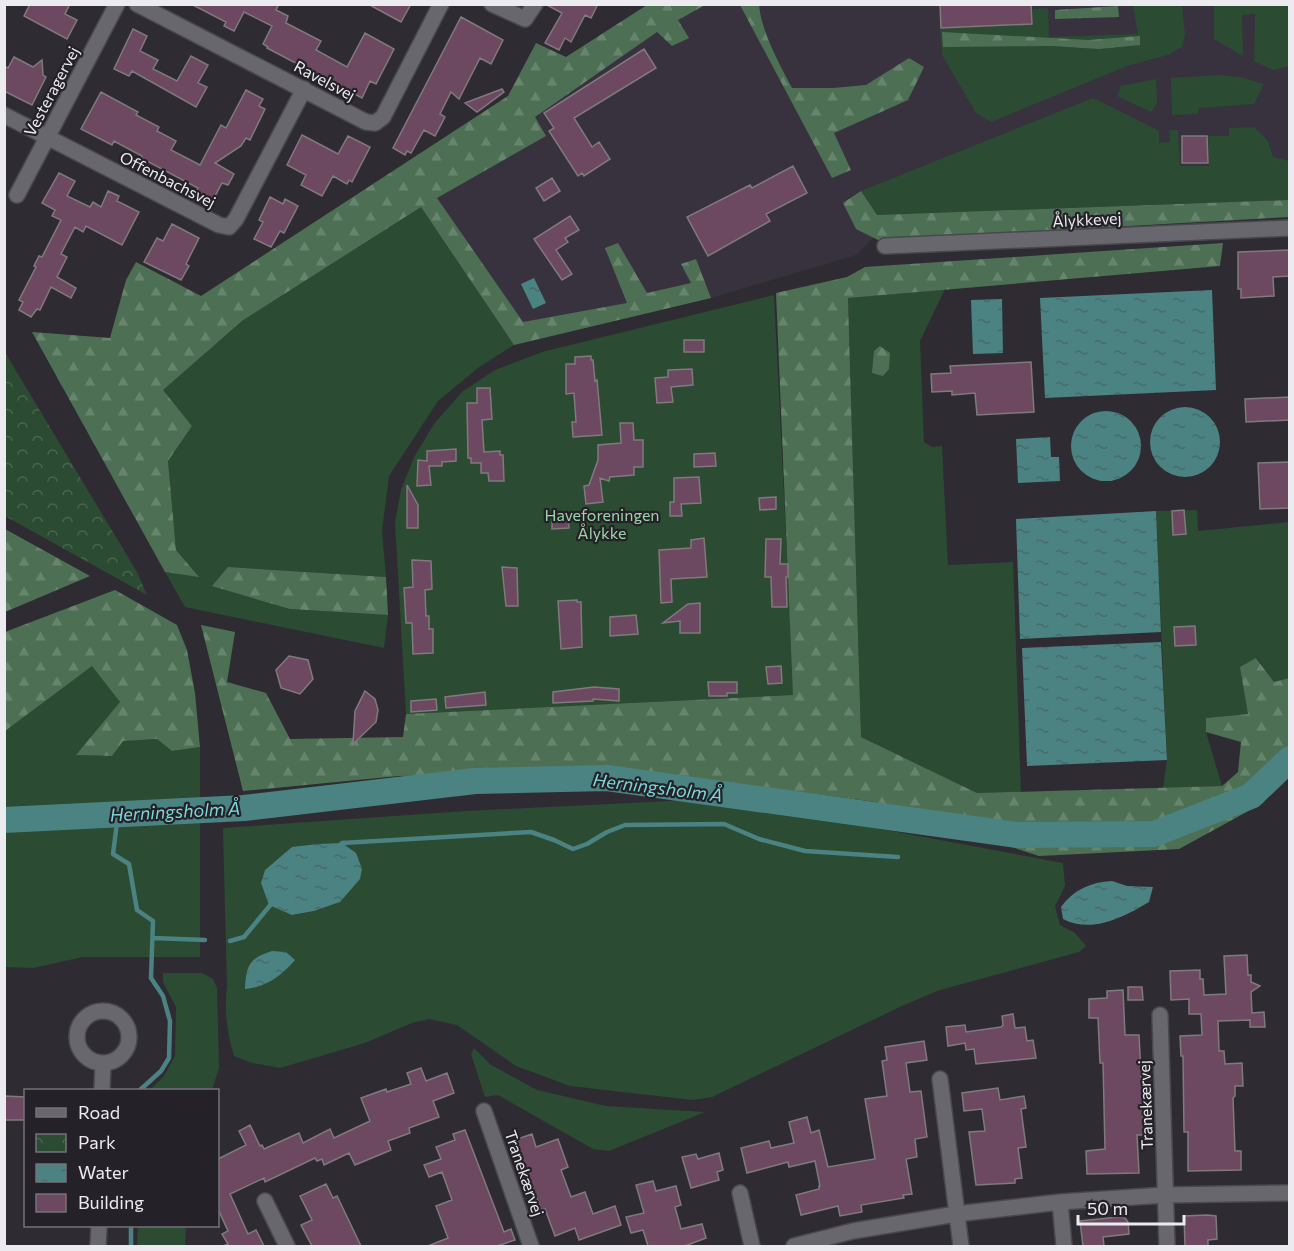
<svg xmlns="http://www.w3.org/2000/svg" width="1294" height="1251" font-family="Commissioner,sans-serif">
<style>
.built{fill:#37323e}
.green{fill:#2b4b32;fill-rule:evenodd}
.forest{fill:url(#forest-firs)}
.park{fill:url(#park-crowns)}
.water{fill:url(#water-ripples)}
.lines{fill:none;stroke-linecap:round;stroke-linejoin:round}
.stream{stroke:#4b8282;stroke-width:4.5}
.river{stroke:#4b8282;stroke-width:26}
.building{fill:#6c4961;stroke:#80797e;stroke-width:1.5}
.minor-casing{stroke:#49484d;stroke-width:18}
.minor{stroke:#69676e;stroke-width:15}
.labels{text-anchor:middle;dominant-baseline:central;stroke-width:4.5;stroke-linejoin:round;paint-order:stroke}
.street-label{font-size:16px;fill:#ecebef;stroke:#242228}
.park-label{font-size:16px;fill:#9cd6a8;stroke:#242228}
.water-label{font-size:18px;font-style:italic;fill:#7bd7d8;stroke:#242228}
</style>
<defs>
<pattern id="forest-firs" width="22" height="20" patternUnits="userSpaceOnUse" patternTransform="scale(1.5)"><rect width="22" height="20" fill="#4d7054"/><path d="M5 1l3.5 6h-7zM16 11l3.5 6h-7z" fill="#67856d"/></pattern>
<pattern id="park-crowns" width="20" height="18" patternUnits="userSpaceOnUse" patternTransform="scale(1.5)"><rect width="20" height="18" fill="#2b4b32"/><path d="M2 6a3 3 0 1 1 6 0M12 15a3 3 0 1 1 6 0" fill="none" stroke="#4a6550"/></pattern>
<pattern id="water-ripples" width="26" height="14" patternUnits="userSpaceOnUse" patternTransform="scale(1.5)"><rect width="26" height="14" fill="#4b8282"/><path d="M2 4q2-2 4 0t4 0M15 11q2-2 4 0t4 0" fill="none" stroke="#496a6b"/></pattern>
</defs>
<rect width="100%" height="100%" fill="#2e2c32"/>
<path class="built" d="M647,5H1289V212L879,232L856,255L711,298L514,345L395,170L508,96L536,43L566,57Z"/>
<path class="green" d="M1182,4L1185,35L1182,47L1168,55L1127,66L991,122L976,113L942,55L940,29L1033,24L1032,9L1048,8L1049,37L1138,34L1133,5Z
M1214,5H1289V66L1273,70L1254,61L1255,14L1242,15L1243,56L1214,39Z
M1220,75L1240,77L1264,84L1254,104L1199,108L1198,114L1172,115L1171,78Z
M1156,79L1157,103L1151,112L1117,96L1121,86Z
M1093,98L1159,131V143L1170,142L1169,130H1178L1180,166H1209L1208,136H1229V128L1254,127L1268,141L1273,157L1289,161V200L876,215L861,191Z
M421,207L514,345L479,367L438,401L389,476L382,531L386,577L228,567L290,609L388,615L384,648L185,607L165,572L198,576L176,550L168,461L192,426L162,390L242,321Z
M945,289L920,341L924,442L932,447L942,446L948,565L1013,562L1021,792L977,793L861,737L848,298Z
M774,295L794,695L406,714L395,522L401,490L414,457L434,424L463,391L495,370L542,352Z
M1197,510L1198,531L1289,522V678L1274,682L1257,658L1241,667L1248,714L1206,718V732L1222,786L1163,788L1167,759L1156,511Z
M92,665L120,702L77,755L112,756L122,741L157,739L172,751L200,747V957H83L33,968L5,967V731Z
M710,799L903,833L1063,863L1065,886L1055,906L1060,925L1075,933L1086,946L1079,952L940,990L904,1005L712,1097L693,1100L570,1086L516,1066L457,1025L429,1019L412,1023L365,1043L280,1068L252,1063L234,1056C227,1033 224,1010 227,986L223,828L466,811ZM276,861L340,902L314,911L293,915L265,870Z
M163,973H202L213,979L217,988L219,1068L212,1090H150L164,1076L175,1056L176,1007L163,982Z
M474,1048L491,1065L537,1090L606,1106L705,1112L609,1151L593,1149L498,1095L485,1097L471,1054Z
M138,1226H186L185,1246H137Z"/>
<path class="forest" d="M647,5H705L678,20L689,38L672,46L657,32L535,117L546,136L437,198L523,322L627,303L605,248L618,243L647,293L691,283L681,264L696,259L711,298L514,345L421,207L242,321L163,390L192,426L168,461L176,550L199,577L165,572L32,332L110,338L126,280L136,262L201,296L508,96L536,43L566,57Z
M740,5H759C762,34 779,63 792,88H833L866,85L909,58L924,67L908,100L834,133L851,170L832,178Z
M1118,6L1119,17L1055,19V10Z
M942,32L1089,40L1140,36V45L1099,49L1053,46L943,47Z
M861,191L877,215L1289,200L1290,217L878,240L856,229L843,203Z
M1223,243L1220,266L848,298L861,737L977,793L1222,786L1238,772L1241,742L1206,732V718L1248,714L1240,667L1256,658L1274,682L1289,678V758L1263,803L1179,849L1039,856L876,802L678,776L555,774L399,776L243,791L201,625L235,632L227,682L266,693L290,739L403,737L406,714L793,695L776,293L847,277L865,267Z
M880,346L890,353L889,369L883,376L872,373L874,351Z
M5,529L90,576L5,612Z
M228,567L386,577L388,615L290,609L212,586Z
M115,590L177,625L187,650L195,693L200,747L172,751L157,739L123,741L112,756L76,755L120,702L92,666L5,731V632Z"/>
<path class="park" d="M4,351L137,572L147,595L5,516Z"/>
<path class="water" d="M534,278L546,303L533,309L521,284Z
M1212,290L1216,390L1045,398L1040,298Z
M1002,299L1003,353L973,354L971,300Z
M1150 442a35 35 0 1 1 70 0a35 35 0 1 1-70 0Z
M1071 446a35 35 0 1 1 70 0a35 35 0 1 1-70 0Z
M1050,437L1051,457H1059L1060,481L1018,483L1016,439Z
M1156,511L1161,632L1020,639L1016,519Z
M1161,642L1167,760L1027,766L1022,648Z
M342,843L356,853L362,869L360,879L340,902L314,911L292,915L269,905L261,883L265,870L292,847L318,844Z
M1112,881L1127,886L1153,887L1149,902C1124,917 1092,934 1063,919L1061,907C1073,890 1091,882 1112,881Z
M272,951L286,952L295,960C281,976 267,987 245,989C246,966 249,958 272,951Z"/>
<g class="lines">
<path class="stream" d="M118,815L113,854L129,864L137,910L153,921L151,978L163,996L170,1021L169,1058L161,1071L140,1090
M338,847L342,843L531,832L554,840L573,849L587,844L607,832L625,825L724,824L759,839L805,851L898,857
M153,938L205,940
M230,941L244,937L272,903
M131,1246V1226"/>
<path class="river" d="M4,820L244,808L475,781L607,778L1018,835L1154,834L1251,796L1290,759"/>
</g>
<path class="building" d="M30,4H70L65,14L77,20L67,39L24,16Z
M191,4H279L276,10L288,16L286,23L321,41L316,50L347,67L365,33L394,49L376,84L370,81L362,98L267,48L268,47L263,44L272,26L244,12L234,31L224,26L226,22Z
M368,4H411L401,22Z
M545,4H598L591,18L585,15L571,42L565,38L559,50L545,43L562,13Z
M940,4H1031L1032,24L941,28Z
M461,17L503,40L491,64L480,58L459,99L451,92L440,114L445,117L435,136L424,130L411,153L407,151L405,155L393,148Z
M133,29L147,36L140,51L158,60L153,69L177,81L191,56L208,65L198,83L207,87L196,107L132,71L129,76L114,69Z
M644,49L656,68L574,118L592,147L599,142L610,159L584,176L582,173L578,176L549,131L554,128L544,113Z
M14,57L33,67L42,60L43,75L46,77L32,105L4,91V66L8,68Z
M502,89L504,92L477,112L465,103Z
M246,90L263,99L259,106L265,109L250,140L246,138L241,146L215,163L234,174L228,185L222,183L213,200L196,191L198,188L141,158L142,156L114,141L112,145L81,129L101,92L138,112L136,115L159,127L157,131L176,141L171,150L200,165L221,125L226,128Z
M302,135L338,154L348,136L370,147L352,182L349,180L347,184L333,176L322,196L301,185L306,175L287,165Z
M1182,136H1207L1208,163H1182Z
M793,166L807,193L766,214L770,221L708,256L687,217L750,185L752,188Z
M59,173L75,181L67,196L90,207L93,202L101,207L108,191L119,196L117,201L139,212L122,245L86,226L83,232L75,227L61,254L67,257L57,277L76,288L71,298L51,287L40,310L37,309L31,317L19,310L23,302L19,300L36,267L34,266L39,256L42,257L61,220L52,216L55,210L42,203Z
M552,178L560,191L544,201L536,188Z
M270,197L283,204L285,199L298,206L284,233L280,231L271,247L254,239L263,222L259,220Z
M570,216L579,230L565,238L568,242L556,250L572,274L562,280L534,239Z
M172,224L199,238L186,264L189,266L181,280L144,262L157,238L163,241Z
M1290,250V276L1273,277L1274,296L1241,298V289H1238V252Z
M684,340H704V352H684Z
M591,356V360H593L595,381L597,380L602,435L573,437L572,422H576L574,393L566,394V364H575V357Z
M1031,362L1034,412L977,415L975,393L952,395V391L932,392L931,374L951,373L950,366Z
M692,369L693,385L671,387L673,402L657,403L655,378L668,377V370Z
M477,388H490L492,419L482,420L484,452L500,451V455H503L504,481H489L488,473H481V463H471V458H468L467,403H477Z
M1290,397V420L1246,422L1245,399Z
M620,423H633L634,440H643V467H634V475L610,477L609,481L600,478L603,502L586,504L584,486L589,485L598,460V445L621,443Z
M456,449V461L442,462V466H429L431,485L417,486L418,460L427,461V451Z
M715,453L716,466L694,467V454Z
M1290,462V508L1260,509L1258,463Z
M699,477L701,503L681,504L682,516H670V502H674V478Z
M407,485L418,505V528H407Z
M776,497V509L760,510L759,498Z
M1184,510L1186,534L1173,535L1172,511Z
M568,517L569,528L552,529V518Z
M704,538L707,577L671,579L672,602L661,603L659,550L691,548V540Z
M766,539H781L780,564H788V577H786L787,607H772L771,577H765Z
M412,560L431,561L432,589L425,590L426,616H429V629H433V653L413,654L412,623H406L404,588L413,587Z
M502,567L517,568L518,606H506Z
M577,600V602H581L582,647L561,649L558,601Z
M700,603V633H680V621L663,623L688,604Z
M636,615L638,634L610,636V617Z
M1195,626L1196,645L1175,646L1174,627Z
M289,656L308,660L313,679L300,694L281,688L276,670Z
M781,666L782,683L768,684L766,667Z
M708,682H737V693H727V696H709Z
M594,687L619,689V701L593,699V701L553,703V692Z
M365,691L375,699L378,710L376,722L353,744L355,711Z
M485,692L486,705L446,708L445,697Z
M436,699L437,710L411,712V701Z
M1247,955L1248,975H1251V982L1260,986L1251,992L1252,1013L1264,1012L1265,1027H1250V1020L1218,1021L1219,1051H1224L1225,1064L1242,1063L1243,1086H1235V1096L1233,1098L1235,1151H1241V1170L1188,1171V1132H1184L1183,1056H1181L1180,1036L1202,1035L1201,1014H1189V999L1171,1000L1170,971L1200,970V979H1203L1204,995L1226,994L1224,956Z
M1128,987H1142L1143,1000H1128Z
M1123,990L1125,1035H1139L1144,1135H1137L1139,1173L1087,1174L1086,1151L1105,1149L1103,1063H1100L1098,1018H1089V999L1107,998V991Z
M1013,1014L1015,1028L1025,1027L1027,1041L1033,1040L1036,1058L976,1064L974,1049L966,1050L965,1043L948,1046L946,1027L965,1025L966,1032L1001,1027L1003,1025L1002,1016Z
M924,1041L927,1060L906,1063L910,1092L921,1091L927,1137L915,1139L917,1157L906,1159L912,1194L903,1195L904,1198L861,1205L862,1212L840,1216L838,1206L801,1215L796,1195L819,1189V1186H820L815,1161L789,1167L788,1162L747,1173L741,1148L769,1141L771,1148L794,1143L789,1122L807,1117L811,1133L819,1130L828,1167L875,1159L865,1099L887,1096L882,1061L887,1060L885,1047Z
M421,1068L426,1081L447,1073L454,1093L433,1101L439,1117L409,1128L410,1133L388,1141L391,1150L355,1165L349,1153L324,1165L322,1159L317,1161L315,1158L265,1182L264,1178L230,1194L248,1234L256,1230L264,1246H223L228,1244L222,1234L228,1231L218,1209V1159L246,1145L239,1131L250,1125L260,1146L262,1145L264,1149L299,1133L303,1143L330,1129L334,1138L370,1121L361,1098L386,1089L387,1092L411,1084L407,1073Z
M998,1088L1000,1100L1024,1096L1026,1108L1021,1109L1026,1147L1018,1148L1022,1178L1015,1179V1183L976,1185L969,1132L985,1131L982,1109L964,1111L962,1093Z
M4,1096L26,1097V1120H4Z
M465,1130L504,1232L511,1229L515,1240L497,1246H428L448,1238L436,1206L452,1200L442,1172L429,1177L424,1165L441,1159L436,1147L455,1140L453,1134Z
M532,1134L536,1147L558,1139L568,1167L561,1170L571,1197L585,1192L593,1214L615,1206L621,1225L579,1240L575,1228L555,1236L545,1209L541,1210L528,1175L525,1176L512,1141Z
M719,1153L723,1170L717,1172L719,1180L691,1188L682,1157L696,1154L698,1159Z
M653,1181L656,1191L676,1186L681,1205L675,1207L681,1229L702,1224L706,1238L685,1246H648L643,1230L631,1233L626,1217L644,1213L636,1185Z
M326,1184L333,1198L337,1196L361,1246H312L301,1225L312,1220L300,1196Z
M1207,1215L1216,1216L1217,1239L1208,1240V1246H1185L1184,1216Z
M1119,1217L1125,1218L1128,1222L1129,1234L1103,1237L1104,1246H1083L1080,1221Z"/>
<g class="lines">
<g class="minor-casing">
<path id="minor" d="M137,4L366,122L375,123L383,117L441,4
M492,4L525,19L535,4
M4,115L219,225L229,227L236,219L304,89
M17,195L117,4
M885,246L1290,228
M77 1037a26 26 0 1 1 52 0a26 26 0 1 1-52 0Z
M1160,1015L1167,1246
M940,1079L961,1246
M102,1090L103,1063
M484,1111L531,1246
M740,1193L752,1246
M265,1201L287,1246
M1060,1202L1064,1246
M98,1246L99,1226
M794,1246L853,1231L956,1214L1060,1202L1165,1195L1290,1193"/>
</g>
<use href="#minor" class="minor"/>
</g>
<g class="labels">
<g class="street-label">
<text transform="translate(325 80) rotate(28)">Ravelsvej</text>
<text transform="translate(51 91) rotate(-62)">Vesteragervej</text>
<text transform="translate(168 179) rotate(27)">Offenbachsvej</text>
<text transform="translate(1087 219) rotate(-3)">Ålykkevej</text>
<text transform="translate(1145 1105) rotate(-92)">Tranekærvej</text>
<text transform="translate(525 1173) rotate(71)">Tranekærvej</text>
</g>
<g class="park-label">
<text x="602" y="514">Haveforeningen<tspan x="602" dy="18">Ålykke</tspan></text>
</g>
<g class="water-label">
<text transform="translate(658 787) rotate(7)">Herningsholm Å</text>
<text transform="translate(175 811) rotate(-3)">Herningsholm Å</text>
</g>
</g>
<rect width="1294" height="1251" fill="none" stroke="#ecebef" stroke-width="12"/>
<rect x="24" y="1089" width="195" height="138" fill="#242228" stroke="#747278" stroke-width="1.5"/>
<rect x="36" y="1108" width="30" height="9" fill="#69676e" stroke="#747278" stroke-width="1.5"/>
<text x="78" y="1119" font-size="18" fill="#ecebef">Road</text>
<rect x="36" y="1134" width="30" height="18" fill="url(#park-crowns)" stroke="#747278" stroke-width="1.5"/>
<text x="78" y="1149" font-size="18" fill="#ecebef">Park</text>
<rect x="36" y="1164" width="30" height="18" fill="url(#water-ripples)" stroke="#747278" stroke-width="1.5"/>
<text x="78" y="1179" font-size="18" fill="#ecebef">Water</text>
<rect x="36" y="1194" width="30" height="18" fill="#6c4961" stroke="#747278" stroke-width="1.5"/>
<text x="78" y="1209" font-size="18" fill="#ecebef">Building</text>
<path d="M1078 1215v9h106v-9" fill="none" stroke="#ecebef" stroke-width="3"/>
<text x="1087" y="1215" font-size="18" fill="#ecebef" stroke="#242228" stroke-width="4.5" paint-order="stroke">50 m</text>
</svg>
